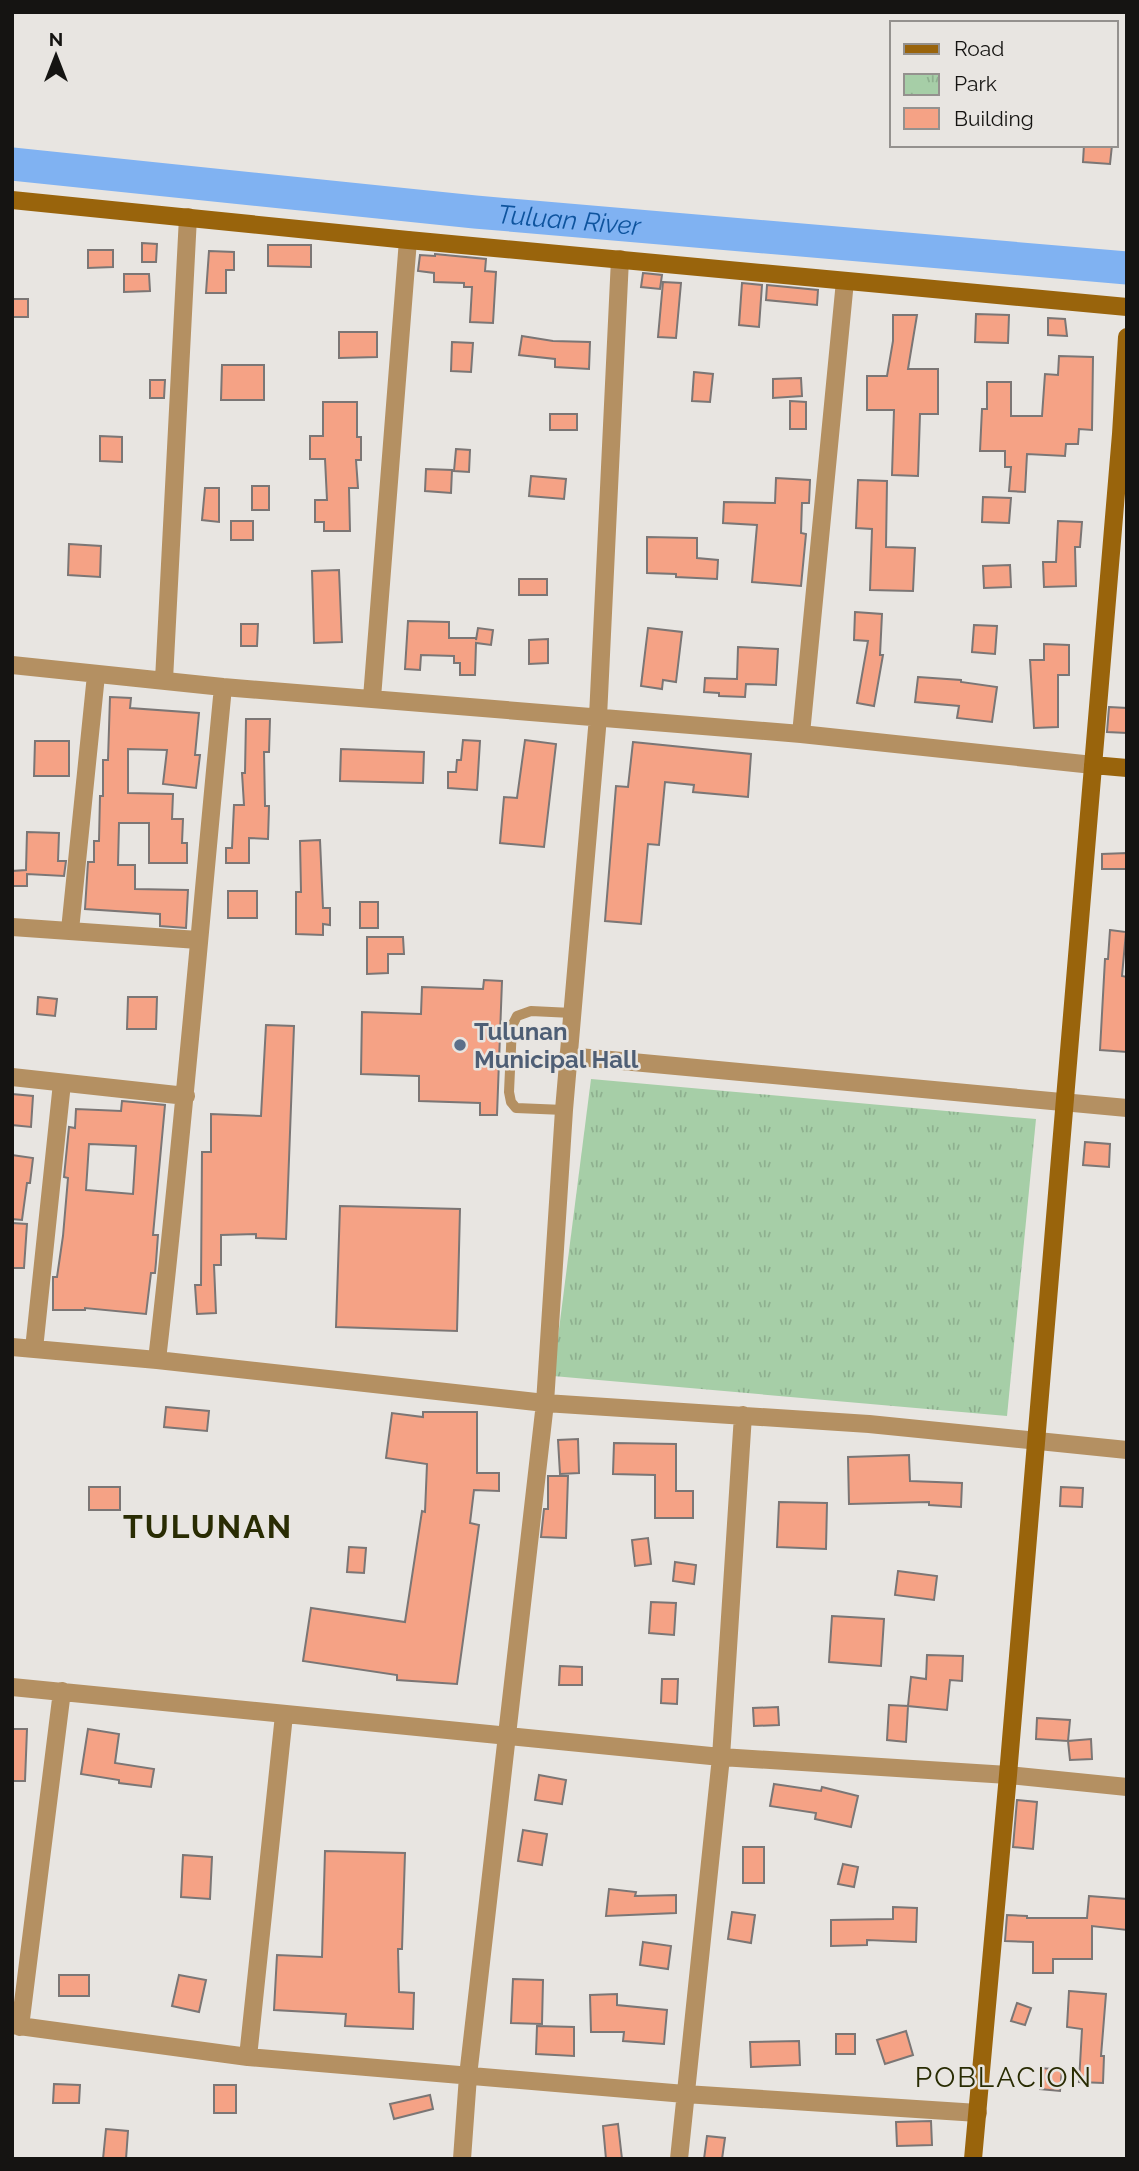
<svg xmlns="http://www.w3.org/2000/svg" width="1139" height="2171" font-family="Raleway,sans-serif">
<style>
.park{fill:url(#park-tufts)}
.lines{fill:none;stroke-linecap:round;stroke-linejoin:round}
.river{stroke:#80b2f2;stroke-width:33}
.building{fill:#f5a285;stroke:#7b7675;stroke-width:2;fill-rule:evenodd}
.lane{stroke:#b49062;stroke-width:10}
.street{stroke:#b49062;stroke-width:18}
.secondary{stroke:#99640c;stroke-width:18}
.service-dot{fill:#5c6f8a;stroke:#e8e5e1;stroke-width:2.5}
.labels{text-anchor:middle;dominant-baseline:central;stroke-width:5;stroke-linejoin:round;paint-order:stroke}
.service-label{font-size:24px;font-weight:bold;fill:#4e5e75;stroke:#e8e5e1;text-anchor:start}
.water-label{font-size:26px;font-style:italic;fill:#0e549e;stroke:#e8e5e1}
.quarter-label{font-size:28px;letter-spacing:2px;fill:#292c03;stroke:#e8e5e1}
.district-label{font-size:32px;font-weight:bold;letter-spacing:2px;fill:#292c03;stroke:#e8e5e1}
</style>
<defs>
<pattern id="park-tufts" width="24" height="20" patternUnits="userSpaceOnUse" patternTransform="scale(1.75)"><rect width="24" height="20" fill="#a6cea7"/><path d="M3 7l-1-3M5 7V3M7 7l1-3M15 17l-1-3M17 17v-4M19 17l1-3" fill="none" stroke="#8eb08f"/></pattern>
</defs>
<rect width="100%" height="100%" fill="#e8e5e1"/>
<path class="park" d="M591,1079L1036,1119L1007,1416L553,1376Z"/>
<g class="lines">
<path class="river" id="s1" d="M12,164L475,212L1127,268"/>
</g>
<path class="building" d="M1084,145H1112L1110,164L1083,162Z
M142,243L157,244L156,262H142Z
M268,245H311V267L268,266Z
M88,250H113V267L88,268Z
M209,251L234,252V270H226V293H206Z
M435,254L486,259L485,271L496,272L493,323L470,322L472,287H464V283L434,282V273L418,271L420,255L435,256Z
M643,273L662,275L660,289L641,287Z
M124,274H149L150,291L124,292Z
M663,282L681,283L676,338L658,337Z
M742,283L762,285L759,327L739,325Z
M767,285L818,290L817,305L766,300Z
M12,299H28V317H12Z
M976,314L1009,315L1008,343L975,342Z
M893,315H917L908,369H938V414H920L918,476L892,475L894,410H867V376H887L893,341Z
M1048,318L1065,319L1067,336L1048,335Z
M339,332H377V357L339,358Z
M522,336L553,341L590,342L589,369L555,367V359L519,355Z
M452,342L473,343L471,372L451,371Z
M1059,356L1093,357L1092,430L1079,429L1078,444H1066L1065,456L1027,454L1025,492L1009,491L1011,467H1005V451H980L982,409H987V382H1011V416H1042L1045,374L1058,375Z
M222,365H264V400H221Z
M694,372L713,374L710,402L692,401Z
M801,378L802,396L773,398V379Z
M150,380H165L164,398H150Z
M790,401L806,402V429H790Z
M323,402H357V437H361V460H356L358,488H349L350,531H324V522H315V500H327L325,459H310V436H323Z
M550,414H577V430H550Z
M100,436L122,437V462L100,461Z
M456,449L470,450L469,472L454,471Z
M426,469L452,470L451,493L425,491Z
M531,476L566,479L564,499L529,496Z
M776,478L810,480L809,503H802L801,533L806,534L801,586L752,582L757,525L723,523L724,502L775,503Z
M858,480L887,481L886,547L915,548L913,591L870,590L872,529L856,528Z
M252,486H269V510H252Z
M205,488H219V522L202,520Z
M983,497L1011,498L1009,523L982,522Z
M231,521H253V540H231Z
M1058,521L1082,522L1080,547H1075L1076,586L1044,587L1043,562H1056Z
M647,537L697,538V558L718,560L717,579L676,577V574L647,573Z
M69,544L101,546L100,577L68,575Z
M1010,565L1011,587L984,588L983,566Z
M339,570L342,642L314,643L312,571Z
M519,579H547V595H519Z
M855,612L882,614L880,655H883L874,706L857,703L868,641L854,640Z
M408,621L449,622V638H476V640L478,628L493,630L491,645L476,643L475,675H460V663H454V656L421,655L420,670L405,669Z
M241,624H258L257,646H241Z
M974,625L997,626L995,654L972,652Z
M648,628L682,632L676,682L663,680L662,689L641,686Z
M548,639V663L529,664V640Z
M1044,644L1069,645V675H1058V727L1034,728L1030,660H1044Z
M738,647L778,649L776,685L746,684L745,697L719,696V693L704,692L705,678L737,679Z
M918,677L961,680V682L997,687L992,722L957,718L959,706L915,702Z
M110,697L131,698L130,708L199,713L195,755H200L196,788L163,784L167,750L128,749V793L173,794L172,819H183L182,843H187V863H149V823H119L118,865H135V889L188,890L186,928L160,926V914L85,909L88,862H94V841H99L100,796H103V760H108Z
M1109,707L1127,708V733L1107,732Z
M246,719H270L269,752H264L265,806H269L268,839L249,838V863H226V848H232L234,805H244L242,773H245Z
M463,740L480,741L477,790L448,788V772H456L457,760H461Z
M525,740L556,744L544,847L500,843L504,797L517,798Z
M35,741H69V776H34Z
M633,742L751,754L748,797L693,792L694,785L665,782L659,845L648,844L641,924L605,921L616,786L628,787Z
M341,749L424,752L423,783L340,781Z
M27,832L59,833L58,861H66L64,876L27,874V886H12V871L26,870Z
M320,840L323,908H330V925L323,924V935L296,934V892H301L300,841Z
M1127,853V869H1102V854Z
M228,891H257V918H228Z
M360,902H378V928H360Z
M1110,930L1126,932L1122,976L1127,977V1052L1100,1050L1105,959H1108Z
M367,937H403L404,954H388V973L367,974Z
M484,980L502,981L497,1115H480V1103L419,1101V1076L361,1074L362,1012L421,1014L422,987L483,989Z
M38,997L57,999L55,1016L37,1014Z
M128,997H157L156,1029H127Z
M266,1025L294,1026L286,1239L256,1238V1234L221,1235V1265H214L216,1313L197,1314L195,1285H201L202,1152H211V1114L261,1116Z
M12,1094L33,1096L31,1127L12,1125Z
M122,1101L165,1105L153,1235H158L156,1262L155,1273H151L146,1314L85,1308V1310H53V1277H57L63,1236L68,1178L64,1177L69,1127L75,1128L76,1109L121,1111ZM89,1144L136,1146L133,1194L86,1190Z
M1085,1142L1110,1144L1109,1167L1083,1165Z
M12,1155L33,1158L30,1183H27L22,1220L12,1219Z
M340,1206L460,1209L457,1331L336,1327Z
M12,1223L27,1224L24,1268H12Z
M166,1407L209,1411L207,1431L164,1427Z
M423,1412H477V1473H499V1491L474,1490L470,1523L479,1525L457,1684L397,1680V1675L303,1661L311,1608L405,1622L422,1511L425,1512L427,1464L386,1458L392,1413L423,1417Z
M578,1439L579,1473L560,1474L558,1440Z
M614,1443L676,1444V1491H693V1518H655V1475L613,1474Z
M909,1455L910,1481L962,1483L961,1507L929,1505V1502L849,1504L848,1457Z
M548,1476H568L566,1538L541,1537L544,1509H548Z
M89,1487H120V1510H89Z
M1061,1487L1083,1488L1082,1507L1060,1506Z
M779,1502L827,1503L826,1549L777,1547Z
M648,1538L651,1564L635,1566L632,1540Z
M349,1547L366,1548L364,1573L347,1572Z
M675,1562L696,1565L694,1584L673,1581Z
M898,1571L937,1576L934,1600L895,1595Z
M651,1602L676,1603L674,1635L649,1633Z
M832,1616L884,1619L881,1666L829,1662Z
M927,1655L963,1656L962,1681L950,1680L947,1710L908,1706L911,1677L926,1679Z
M560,1666L582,1667V1685H559Z
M662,1679H678L677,1704L661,1703Z
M889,1705L908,1706L906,1742L887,1740Z
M778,1707L779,1725L754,1726L753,1708Z
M1037,1718L1070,1720L1068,1741L1036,1739Z
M12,1729H27L25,1781H12Z
M88,1729L119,1734L115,1763L154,1769L151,1787L119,1783V1780L81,1774Z
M1091,1739L1092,1759L1070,1760L1068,1741Z
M539,1775L566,1780L562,1804L535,1800Z
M774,1784L821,1791L822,1787L858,1796L851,1827L815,1819L816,1813L770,1806Z
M1017,1800L1037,1802L1033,1849L1013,1847Z
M523,1830L547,1834L542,1865L518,1861Z
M743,1847H764V1883H743Z
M325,1851L405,1853L402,1949H398L399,1992L414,1993L413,2029L345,2026L346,2014L274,2010L277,1955L322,1957Z
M183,1855L212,1857L210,1899L181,1897Z
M843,1864L858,1867L854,1887L838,1884Z
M609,1889L636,1892L635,1896L676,1895V1913L606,1916Z
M1089,1896L1127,1899V1930L1092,1926V1959H1053V1973H1033V1942L1005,1941L1007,1915L1027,1916V1918H1087Z
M893,1907L917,1908L916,1942L867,1940V1945L831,1946V1920L893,1919Z
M732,1912L755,1915L751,1943L728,1939Z
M643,1942L671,1946L668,1969L640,1965Z
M59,1975H89V1996H59Z
M179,1975L206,1980L199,2012L172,2006Z
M513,1979L543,1980L542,2024L511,2023Z
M1069,1991L1106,1994L1101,2056H1104L1103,2083L1079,2082L1082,2029L1067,2027Z
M617,1994V2005L667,2010L664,2044L623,2041L624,2032H591L590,1995Z
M1017,2003L1031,2008L1025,2025L1011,2021Z
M537,2026L574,2027V2056L536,2054Z
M906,2031L913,2055L885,2064L877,2040Z
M836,2034H855V2054H836Z
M799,2041L800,2065L751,2067L750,2042Z
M1041,2068L1062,2070L1060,2091L1040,2089Z
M54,2084L80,2085L79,2103H53Z
M214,2085H236V2113H214Z
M430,2095L433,2109L394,2119L390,2104Z
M931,2121L932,2145L897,2146L896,2122Z
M618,2124L622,2159H606L603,2126Z
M106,2129L128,2131L126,2159H103Z
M707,2136L725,2138L722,2159H704Z"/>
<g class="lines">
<path class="lane" d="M564,1110L516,1108L511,1102L509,1092L512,1026L517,1016L531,1011L572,1013"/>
<path class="street" d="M12,665L223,687L801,734L1093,765
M164,680L188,217
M372,698L408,240
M801,734L845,281
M12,927L198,940
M70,930L96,675
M568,1056L1127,1108
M12,1077L186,1096
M12,1347L157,1360L545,1403L869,1424L1127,1450
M34,1349L62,1083
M157,1360C183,1136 201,912 223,687
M12,1687L721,1757L1008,1775L1127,1787
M12,2025L248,2057L685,2094L978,2113
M20,2027L62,1691
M248,2057L284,1715
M462,2159L468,2076L545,1403L564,1110L598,717L620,259
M679,2159L721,1757L743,1415"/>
<path class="secondary" d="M12,200L408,240L1127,307
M1093,765L1127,768
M973,2159L1008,1775L1121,434L1127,337"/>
</g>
<circle class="service-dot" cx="460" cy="1045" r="7"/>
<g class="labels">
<g class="service-label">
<text x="474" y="1031">Tulunan<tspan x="474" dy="28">Municipal Hall</tspan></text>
</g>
<g class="water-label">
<text stroke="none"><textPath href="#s1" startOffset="560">Tuluan River</textPath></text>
</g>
<g class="quarter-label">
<text x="1004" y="2077">POBLACION</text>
</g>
<g class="district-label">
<text x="208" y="1526">TULUNAN</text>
</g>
</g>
<rect width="1139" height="2171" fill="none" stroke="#151412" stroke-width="28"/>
<rect x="890" y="21" width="228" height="126" fill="#e8e5e1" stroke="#94918e" stroke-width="2"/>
<rect x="904" y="44" width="35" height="10" fill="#99640c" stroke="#94918e" stroke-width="2"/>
<text x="954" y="56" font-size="21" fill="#151412">Road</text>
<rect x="904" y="74" width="35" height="21" fill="url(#park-tufts)" stroke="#94918e" stroke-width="2"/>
<text x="954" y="91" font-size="21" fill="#151412">Park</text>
<rect x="904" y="108" width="35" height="21" fill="#f5a285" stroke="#94918e" stroke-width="2"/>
<text x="954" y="126" font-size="21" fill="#151412">Building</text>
<g transform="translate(56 56)" stroke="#e8e5e1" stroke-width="5" paint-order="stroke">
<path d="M0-5L12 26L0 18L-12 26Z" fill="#151412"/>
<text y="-10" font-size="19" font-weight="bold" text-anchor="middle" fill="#151412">N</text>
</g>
</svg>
